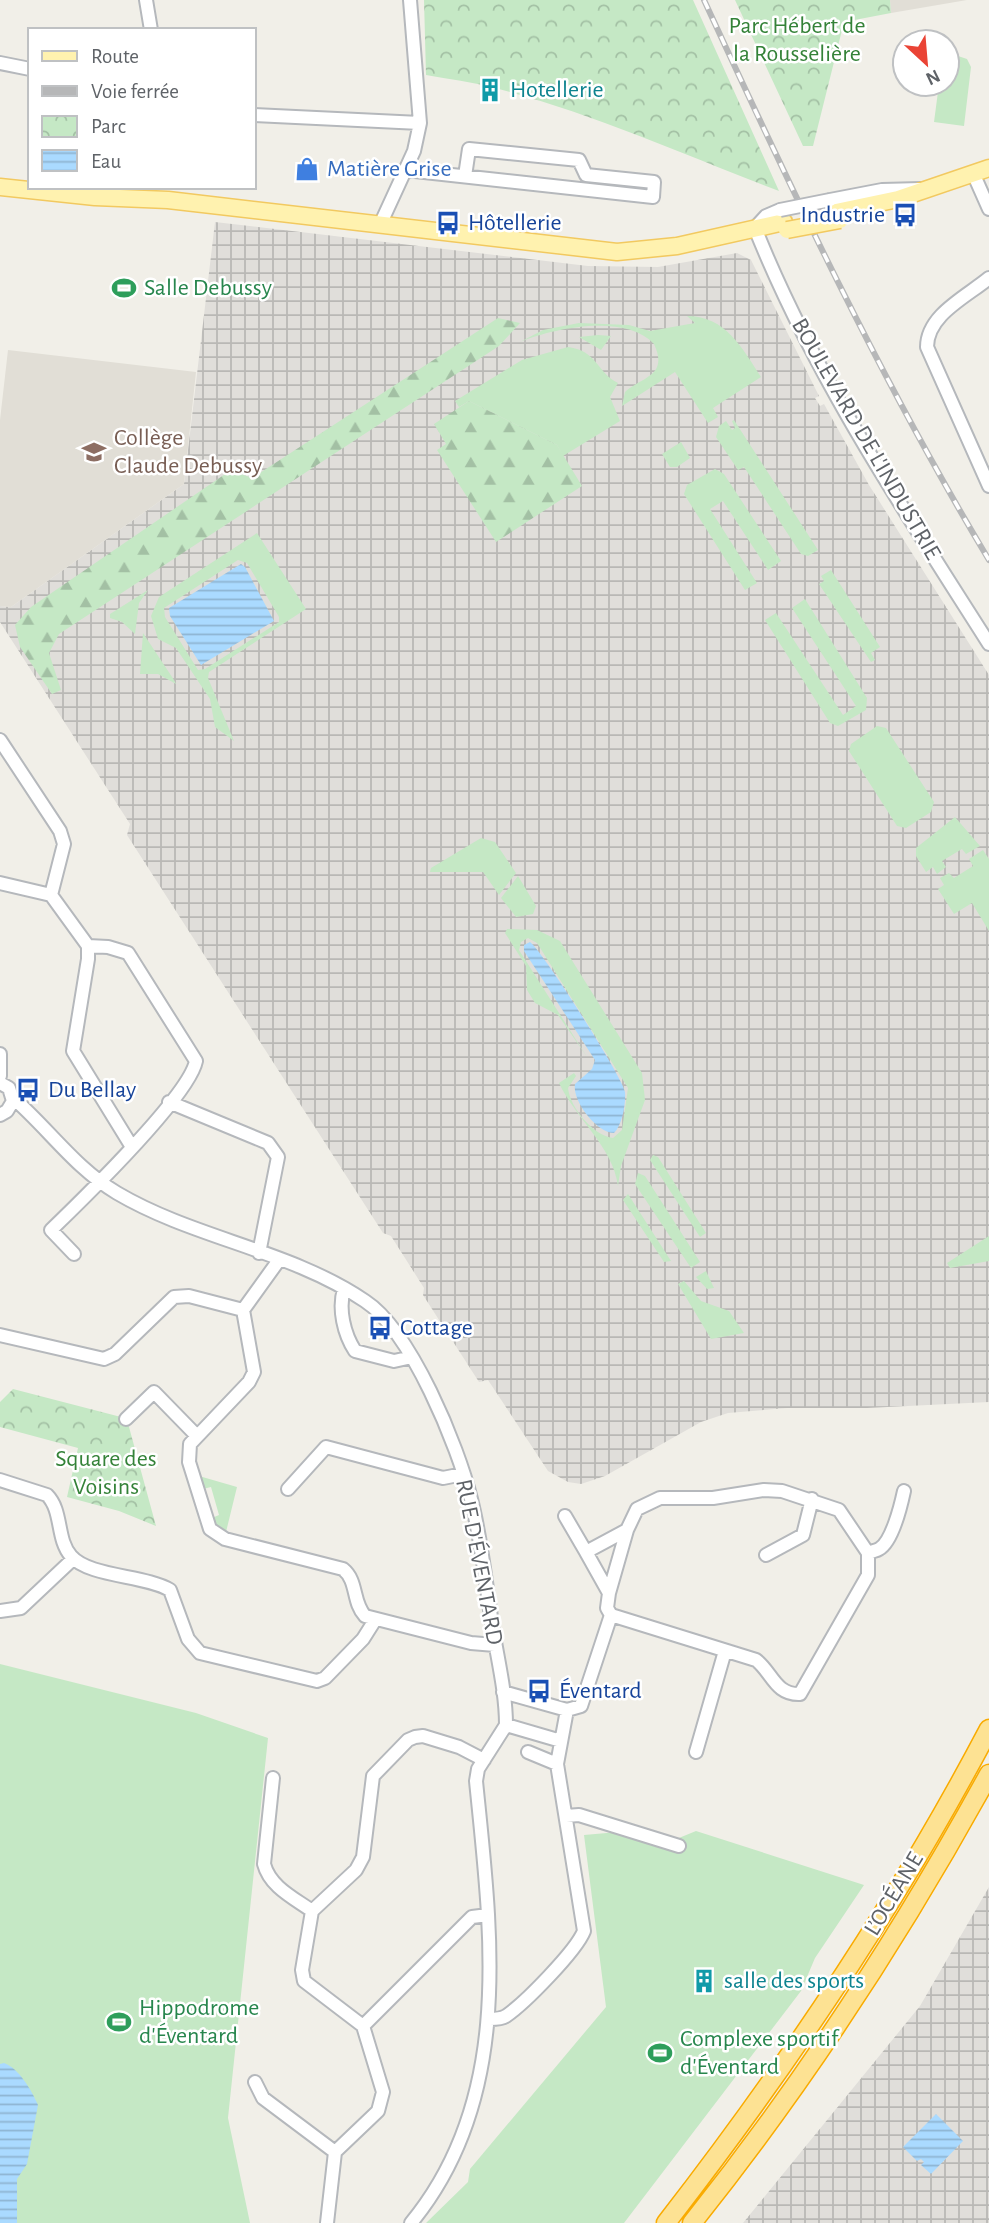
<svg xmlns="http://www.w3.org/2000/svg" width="989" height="2223" font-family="'Alegreya Sans',sans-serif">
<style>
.industrial{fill:url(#industrial-grid)}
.education{fill:#e1ded6}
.grass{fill:#c5e8c5;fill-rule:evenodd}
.forest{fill:url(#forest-firs)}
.park{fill:url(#park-crowns)}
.water{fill:url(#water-rules)}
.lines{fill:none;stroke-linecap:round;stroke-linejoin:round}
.minor-casing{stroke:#b5b8bc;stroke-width:16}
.major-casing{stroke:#f2c960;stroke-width:19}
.highway-casing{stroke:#f9ab00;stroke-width:21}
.minor{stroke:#fff;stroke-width:12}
.major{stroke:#fff2af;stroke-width:16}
.highway{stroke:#fde293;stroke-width:18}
.rail-casing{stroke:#b6b7b8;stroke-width:6}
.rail{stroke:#fff;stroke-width:3.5;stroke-dasharray:10;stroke-linecap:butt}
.minor-bridge-casing{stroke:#b5b8bc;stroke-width:16;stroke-linecap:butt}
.major-bridge-casing{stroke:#f2c960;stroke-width:19;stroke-linecap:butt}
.minor-bridge{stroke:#fff;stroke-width:12}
.major-bridge{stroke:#fff2af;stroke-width:16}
.labels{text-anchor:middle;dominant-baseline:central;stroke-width:5;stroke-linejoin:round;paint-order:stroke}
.park-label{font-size:24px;fill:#348238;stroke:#fff}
.culture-label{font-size:24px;fill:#0d838f;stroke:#fff;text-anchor:start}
.shop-label{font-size:24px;fill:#366cbe;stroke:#fff;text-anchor:start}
.transit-label{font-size:24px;fill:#164399;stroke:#fff;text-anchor:start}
.leisure-label{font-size:24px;fill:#27864d;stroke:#fff;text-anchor:start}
.education-label{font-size:24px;fill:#785e54;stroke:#fff;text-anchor:start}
.street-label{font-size:24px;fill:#5f6368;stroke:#fff}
</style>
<defs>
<pattern id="industrial-grid" width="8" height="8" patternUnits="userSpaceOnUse" patternTransform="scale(1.75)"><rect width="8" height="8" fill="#e0deda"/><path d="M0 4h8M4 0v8" fill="none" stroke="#b9b8b5"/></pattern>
<pattern id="forest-firs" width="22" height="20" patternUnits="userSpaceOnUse" patternTransform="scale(1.75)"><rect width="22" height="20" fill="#c5e8c5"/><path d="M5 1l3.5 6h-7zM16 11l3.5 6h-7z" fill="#a3c0a4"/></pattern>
<pattern id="park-crowns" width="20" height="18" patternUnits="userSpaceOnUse" patternTransform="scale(1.75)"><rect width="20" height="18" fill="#c5e8c5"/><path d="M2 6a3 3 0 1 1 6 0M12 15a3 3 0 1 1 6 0" fill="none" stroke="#a3c0a4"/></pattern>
<pattern id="water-rules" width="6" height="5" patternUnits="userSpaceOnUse" patternTransform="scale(1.75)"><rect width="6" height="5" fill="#aadaff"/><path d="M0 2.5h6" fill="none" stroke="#8eb4d2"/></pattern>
</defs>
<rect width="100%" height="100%" fill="#f1efe8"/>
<path class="industrial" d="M215,222L588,266L658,267L737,253L751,260L819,396L815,398L820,406L824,404L869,485L989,675V1402L867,1408H787L728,1413L701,1422L605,1476L581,1484L568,1482L548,1471L488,1380L479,1382L423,1295L424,1288L391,1236L383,1233L127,835L130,824L0,622V606L11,607L184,484Z
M989,1887V2223H743L920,2006Z"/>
<path class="education" d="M890,0H967L891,13Z
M8,350L196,372L184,484L11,607L0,606V420Z"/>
<path class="grass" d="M955,55L967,59L971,67L964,126L934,122L939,84H947V58Z
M687,316C726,316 742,348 761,377L713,408L718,417L708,423L675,372L622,406L625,392C642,377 669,376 654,344C625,313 554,328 520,342L543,330L579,323L629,325L650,331L695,323Z
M598,335L611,336L601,350L579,337Z
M568,347C598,351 596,372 618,383L610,397L620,421L563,456L557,445L469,401L459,407L455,401L522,360Z
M734,420L818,550L808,556L801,554L744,467L738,470L716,437L719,426L726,421L732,430L735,428L732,421Z
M681,442L690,458L677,467H670L662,454Z
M715,469L724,474L781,561L768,570L723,501L710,509L757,583L745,590L684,494L687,485Z
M257,533L306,609L209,672L208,678L234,741L215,727L210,699L176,648L158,639L151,616L159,597ZM238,560L247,563L279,617V622L205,669L198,670L165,617L164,608Z
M831,570L880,647L871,653L875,660L871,662L819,584L824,581L821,576Z
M148,590L139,603L135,634L122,622L110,618V614Z
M805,599L867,698L866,710L838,726L830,723L765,620L776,613L843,715L856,706L792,608Z
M143,633L174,680L176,684L158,674H140Z
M877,726L886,728L934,802L931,812L906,828L897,826L849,751L851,744Z
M955,817L980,846L966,854L962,849L942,861L946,867L937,874L933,867L926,872L916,856V848Z
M481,838L495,842L516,873L499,895L483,872H430L431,868Z
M983,850L989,859V931L972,903L954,914L938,889L944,885L940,878L949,873L954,878L973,866L969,859Z
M518,876L536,906L533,914L516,917L501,898Z
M507,929L537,930L560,941L642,1073L645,1100L621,1166L618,1186C613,1147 576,1119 559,1083L574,1073L576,1076L568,1088C570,1108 594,1136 613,1138L622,1130L628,1088L537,943L528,938L521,942L519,950L587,1057L558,1015L535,1003L527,990L526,966L505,933Z
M653,1155L658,1157L706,1233L700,1237L650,1160Z
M638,1173L645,1176L700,1262L691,1268L635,1184Z
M628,1194L671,1261L664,1262L623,1200Z
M989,1236V1261L950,1268L947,1263Z
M706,1271L714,1288L707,1289L696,1277Z
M684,1281L701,1301L729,1311L744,1333L711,1339L678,1284Z
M199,1476L237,1487L226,1532L216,1526L212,1518L219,1515L211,1487L203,1489Z
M0,1664L196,1713L268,1738L228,2118L250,2223H0Z
M696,1831L864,1885L815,1958L801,1991L624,2223H426L468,2182L470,2169L606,2007L584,1835L618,1832L674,1840Z"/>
<path class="forest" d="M498,318L520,323L499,346L59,634L49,653L61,690L52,694L20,647L15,625L31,607L231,470L252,478Z
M469,401L557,445L582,486L496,542L437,450L446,444L434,424Z"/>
<path class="park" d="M424,0H693L779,191C685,155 592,113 495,88C472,82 449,79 426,75Z
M735,0H890L891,13L844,22L813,146H803Z
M13,1389L121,1417L129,1427L156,1526L119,1511L67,1497L78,1448L0,1427V1402Z"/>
<path class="water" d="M241,564L245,567L274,621L201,665L170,616L169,608Z
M530,942C542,950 623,1078 625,1092C626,1104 622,1125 614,1133C597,1133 572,1101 575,1084L592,1069L595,1060L524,951V945Z
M4,2063C19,2068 32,2091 38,2105L27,2164L17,2179V2223H0V2064Z
M936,2114L963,2141L931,2174L921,2165L924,2162L921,2159L917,2161L903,2147Z"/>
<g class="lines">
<g class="minor-casing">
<path id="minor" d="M146,0L151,30
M0,63L30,69
M254,115L420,123
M406,170L653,197L654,182L586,175L579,160L469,149L465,176
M973,173L989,209
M830,200L882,190L921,189
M780,210L766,216L755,228C814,376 904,510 989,644
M380,225L414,151L420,123L410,0
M989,278C966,297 927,315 927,347L989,486
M0,740L60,831L64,844L51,895
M0,883L51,895
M51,895L88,946L108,947L128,953L196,1061C189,1096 81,1201 51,1230L74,1254
M88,946V959L73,1051L132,1147
M0,1054V1076
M0,1083L9,1088L13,1101L7,1111L0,1115
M12,1097C48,1128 75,1168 117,1193C195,1239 290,1250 365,1301C411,1331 458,1446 471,1499C482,1542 486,1586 493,1630C498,1661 506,1693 506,1725L478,1769L476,1781C491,1931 515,2097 411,2223
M169,1102L268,1143L278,1157L259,1253
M344,1289C338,1309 344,1334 355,1351L394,1361L412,1357
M243,1310L254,1372L249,1382L190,1444L189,1462L210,1529L225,1539L343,1569C358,1581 352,1602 365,1616L471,1643L495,1645
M0,1335L104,1359L115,1354L174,1297L189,1296L243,1310L279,1260
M126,1419L154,1392L196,1435
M0,1480L47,1495C63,1511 56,1539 71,1556C89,1577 145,1575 170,1590L188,1639L200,1653L317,1681L325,1678L363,1639L375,1620
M288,1489L326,1447L443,1478L463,1474
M565,1516L586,1552
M766,1555L803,1535L812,1499
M609,1593L627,1530
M0,1611L21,1608L73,1559
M611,1615L756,1660C772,1672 775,1695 800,1694L868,1575V1553C872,1551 876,1551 879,1549C892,1542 901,1505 904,1491
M611,1615L607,1608L609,1593L586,1552L627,1530L637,1509L660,1498H713L764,1490L782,1491L839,1510L868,1553
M503,1692L567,1710L581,1706L611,1615
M506,1725L561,1741
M696,1752L725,1651
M557,1764L567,1710
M273,1778L264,1864C270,1887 294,1898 312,1911
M566,1816L579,1815L679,1846
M490,2019C496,2019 501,2019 506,2016C525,2003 576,1951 584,1931L557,1764L528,1752
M363,2026L472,1917L488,1915
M255,2082L263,2098L335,2152
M327,2223L335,2152L378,2111L383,2092L363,2026L304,1981L302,1970L312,1911L356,1870L363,1857L373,1776L408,1740L415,1737L423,1736L459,1747L484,1760"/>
</g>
<g class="major-casing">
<path id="major" d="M0,187L95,197L168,200L617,252L677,246L784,222
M836,212L898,199L989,168"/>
</g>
<g class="highway-casing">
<path id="highway" d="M666,2223C787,2067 897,1904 989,1729
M692,2223C804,2083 903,1931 989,1774"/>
</g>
<use href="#minor" class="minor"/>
<use href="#major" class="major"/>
<use href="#highway" class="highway"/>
<g class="rail-casing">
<path id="rail" d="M704,0C792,191 881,380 989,560"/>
</g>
<use href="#rail" class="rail"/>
<g class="minor-bridge-casing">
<path id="minor-bridge" d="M780,210L830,200"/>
</g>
<g class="major-bridge-casing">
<path id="major-bridge" d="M787,230L840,220"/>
</g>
<use href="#minor-bridge" class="minor-bridge"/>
<use href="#major-bridge" class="major-bridge"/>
</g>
<defs>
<g id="building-bare" transform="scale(1.89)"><path d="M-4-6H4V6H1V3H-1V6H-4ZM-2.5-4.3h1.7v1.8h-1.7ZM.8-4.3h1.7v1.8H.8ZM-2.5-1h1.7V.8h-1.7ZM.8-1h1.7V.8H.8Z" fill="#0f9aa8" stroke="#fff" stroke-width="2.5" paint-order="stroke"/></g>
<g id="shop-bare" transform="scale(1.89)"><path d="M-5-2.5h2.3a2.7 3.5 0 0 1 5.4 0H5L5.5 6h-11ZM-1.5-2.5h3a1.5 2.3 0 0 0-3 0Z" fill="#3f7fe0" stroke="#fff" stroke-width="2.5" paint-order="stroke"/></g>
<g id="bus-bare" transform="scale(1.89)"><path d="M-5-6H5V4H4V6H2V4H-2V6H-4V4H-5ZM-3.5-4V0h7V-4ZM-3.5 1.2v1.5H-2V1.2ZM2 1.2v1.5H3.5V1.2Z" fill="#1a4fb4" stroke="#fff" stroke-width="2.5" paint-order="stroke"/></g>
<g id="stadium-bare" transform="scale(1.89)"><path d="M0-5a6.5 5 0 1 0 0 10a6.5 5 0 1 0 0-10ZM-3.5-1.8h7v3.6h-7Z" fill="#2e9e5b" stroke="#fff" stroke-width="2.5" paint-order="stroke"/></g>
<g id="school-bare" transform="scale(1.89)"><path d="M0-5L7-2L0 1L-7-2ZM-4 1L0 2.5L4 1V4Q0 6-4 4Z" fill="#8d6e63" stroke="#fff" stroke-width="2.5" paint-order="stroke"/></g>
</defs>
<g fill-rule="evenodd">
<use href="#building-bare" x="490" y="90"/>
<use href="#shop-bare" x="307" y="169"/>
<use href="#bus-bare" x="905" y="215"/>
<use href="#bus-bare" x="448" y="223"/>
<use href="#stadium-bare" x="124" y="288"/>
<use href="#school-bare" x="94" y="452"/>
<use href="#bus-bare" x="28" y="1090"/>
<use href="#bus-bare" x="380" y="1328"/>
<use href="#bus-bare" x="539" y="1691"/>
<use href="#building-bare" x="704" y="1981"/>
<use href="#stadium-bare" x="119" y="2022"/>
<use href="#stadium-bare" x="660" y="2053"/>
</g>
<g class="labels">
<g class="park-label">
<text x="797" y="26">Parc Hébert de<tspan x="797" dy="28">la Rousselière</tspan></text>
<text x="106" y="1459">Square des<tspan x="106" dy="28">Voisins</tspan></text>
</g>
<g class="culture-label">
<text x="510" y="90">Hotellerie</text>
<text x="724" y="1981">salle des sports</text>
</g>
<g class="shop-label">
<text x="327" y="169">Matière Grise</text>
</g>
<g class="transit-label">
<text x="885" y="215" text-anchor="end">Industrie</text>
<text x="468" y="223">Hôtellerie</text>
<text x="48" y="1090">Du Bellay</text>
<text x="400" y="1328">Cottage</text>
<text x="559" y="1691">Éventard</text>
</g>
<g class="leisure-label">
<text x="144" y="288">Salle Debussy</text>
<text x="139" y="2008">Hippodrome<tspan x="139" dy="28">d'Éventard</tspan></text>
<text x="680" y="2039">Complexe sportif<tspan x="680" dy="28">d'Éventard</tspan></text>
</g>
<g class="education-label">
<text x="114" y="438">Collège<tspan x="114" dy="28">Claude Debussy</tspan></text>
</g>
<g class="street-label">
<text transform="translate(866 439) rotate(60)">BOULEVARD DE L'INDUSTRIE</text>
<text transform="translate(479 1562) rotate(79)">RUE D'ÉVENTARD</text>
<text transform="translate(894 1894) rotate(-59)">L’OCÉANE</text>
</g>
</g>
<rect x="28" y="28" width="228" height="161" fill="#ffffff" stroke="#bfc1c3" stroke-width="2"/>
<rect x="42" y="51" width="35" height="10" fill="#fff2af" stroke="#bfc1c3" stroke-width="2"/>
<text x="91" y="63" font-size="21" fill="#5f6368">Route</text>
<rect x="42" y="86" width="35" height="10" fill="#b6b7b8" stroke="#bfc1c3" stroke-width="2"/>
<text x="91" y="98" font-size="21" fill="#5f6368">Voie ferrée</text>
<rect x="42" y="116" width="35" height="21" fill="url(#park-crowns)" stroke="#bfc1c3" stroke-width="2"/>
<text x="91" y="133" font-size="21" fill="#5f6368">Parc</text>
<rect x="42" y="150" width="35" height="21" fill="url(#water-rules)" stroke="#bfc1c3" stroke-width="2"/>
<text x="91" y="168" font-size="21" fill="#5f6368">Eau</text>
<g transform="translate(926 63) rotate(154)"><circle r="33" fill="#ffffff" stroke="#bfc1c3" stroke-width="2"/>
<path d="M0-5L12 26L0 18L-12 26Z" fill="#ea4335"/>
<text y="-10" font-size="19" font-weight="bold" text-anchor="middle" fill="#5f6368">N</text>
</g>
</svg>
